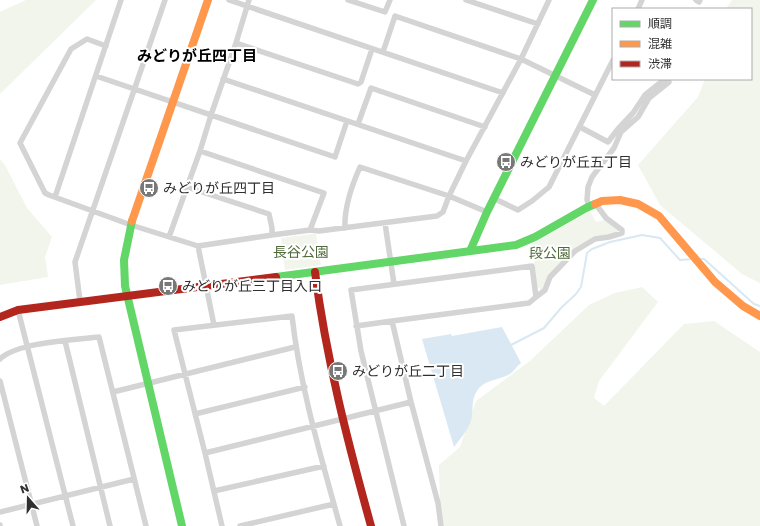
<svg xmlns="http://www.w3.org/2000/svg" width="760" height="526" font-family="Poppins,'Noto Sans JP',sans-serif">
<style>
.green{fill:#f1f5ec}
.water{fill:#d9e8f2}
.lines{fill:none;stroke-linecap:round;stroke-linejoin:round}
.stream{stroke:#d9e8f2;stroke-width:2}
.street{stroke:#d4d4d4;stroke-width:5.5}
.fast{stroke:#63d668;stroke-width:8}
.slow{stroke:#ff974d;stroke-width:8}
.jam{stroke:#b3261e;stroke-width:8}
.labels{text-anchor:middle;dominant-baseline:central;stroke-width:4;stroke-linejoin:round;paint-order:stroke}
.poi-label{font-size:14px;fill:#2f2f2f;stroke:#fff;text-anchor:start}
.park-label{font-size:14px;fill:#516b3c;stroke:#fff}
.neighbourhood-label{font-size:15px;font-weight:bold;fill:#000;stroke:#fff}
</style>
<rect width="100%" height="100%" fill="#fff"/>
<path class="green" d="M26,0H96L0,94V12Z
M732,0H760V283L742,274L660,205L638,165L698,97L705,79H751V9H726Z
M0,159L6,167L27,208L52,237L45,257L48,277L0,285Z
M590,211L596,222L605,220L619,230L618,233L574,249L542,290L537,287L532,244Z
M312,234H316L321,265L285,270L281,238Z
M642,287L658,302L599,381L594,398L604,406L684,324L714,321L760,352V526H443L440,503L439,465L460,447L476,401L531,360L589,305L615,293Z"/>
<path class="water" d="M502,327L521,363C517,366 514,371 510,374C499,380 488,379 479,388C470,399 474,409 471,421C468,430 460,439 454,447L422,339L451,334L452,336Z"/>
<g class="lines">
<path class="stream" d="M700,259H704L754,304L760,306
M511,345L544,328L561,308L576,294L581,287L587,253L592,249L610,242L642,235L660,238L680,260L693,259"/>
<path class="street" d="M229,0L503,93
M348,0L385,12L390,0
M466,0L538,24
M696,0L699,2L700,0
M638,9L642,0
M236,43L358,84L361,82L372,49
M106,46L87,39L71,49L20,143L45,193L49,195L131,225L198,246L272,235L310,230L319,231L437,216L443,212L449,196L466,161L521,59L549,0
M383,52L395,16L521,59L595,95
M96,76L335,157L347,121
M223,79L466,161
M358,124L371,88L485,127
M580,127L608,142L618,129L633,113L645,95L665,79
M200,151L324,193L310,230
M187,187L269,214L272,228V235
M55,197L121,0
M493,198L518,210L532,201L549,187L613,60
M589,206L587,200L588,187L592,177L614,148L621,132L638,117L649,98L669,82L668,79
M385,223L394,284
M345,228C344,207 352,185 360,167L449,196L487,212
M169,237L200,151L211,115L236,43L249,0
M198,246L214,325
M536,297L545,290L550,277L575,251L595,239L609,237L622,233V230L606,218L595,203
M80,301L75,262L165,0
M18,310L73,526
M356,326L392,321
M65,341L110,526
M0,359C18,342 73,340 99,337L146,526
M0,381L37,526
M113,392L295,347
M195,414L305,387
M205,453L411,402
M214,491L324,466
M0,512L134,479
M0,525V526
M222,526L205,453L174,330L292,316C300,387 321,457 340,526
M240,526L334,504
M404,526L361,351L351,290L532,266L536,297L529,303L392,321L411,402L438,503L441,526"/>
<path class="fast" d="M132,221L124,260L125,286L182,526
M470,251L487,212L593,0
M276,277L516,245L535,237L586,208L595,204"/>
<path class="slow" d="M595,204L602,201L620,200L638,204L659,216L715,282L743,306L760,316
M132,221L208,0"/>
<path class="jam" d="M315,272C326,358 348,443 371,526
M0,317L18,310L276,277"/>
</g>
<defs>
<g id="bus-disc" transform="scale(1)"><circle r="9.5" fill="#787878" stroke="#fff"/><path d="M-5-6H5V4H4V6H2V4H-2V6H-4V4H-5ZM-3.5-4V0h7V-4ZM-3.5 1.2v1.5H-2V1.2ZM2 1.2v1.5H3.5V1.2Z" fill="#fff"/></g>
</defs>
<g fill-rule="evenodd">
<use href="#bus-disc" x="506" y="162"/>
<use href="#bus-disc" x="149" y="188"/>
<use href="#bus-disc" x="168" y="286"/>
<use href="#bus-disc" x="338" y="371"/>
</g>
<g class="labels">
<g class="poi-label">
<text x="520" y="162">みどりが丘五丁目</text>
<text x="163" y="188">みどりが丘四丁目</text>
<text x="182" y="286">みどりが丘三丁目入口</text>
<text x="352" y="371">みどりが丘二丁目</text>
</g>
<g class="park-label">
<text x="301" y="252">長谷公園</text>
<text x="550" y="253">段公園</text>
</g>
<g class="neighbourhood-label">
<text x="197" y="55">みどりが丘四丁目</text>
</g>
</g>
<rect x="612" y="8" width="140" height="72" fill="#ffffff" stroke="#acacac"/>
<rect x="620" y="21" width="20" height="6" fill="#63d668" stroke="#acacac"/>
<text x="648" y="28" font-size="12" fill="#2f2f2f">順調</text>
<rect x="620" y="41" width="20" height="6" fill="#ff974d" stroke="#acacac"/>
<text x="648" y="48" font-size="12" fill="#2f2f2f">混雑</text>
<rect x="620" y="61" width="20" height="6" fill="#b3261e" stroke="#acacac"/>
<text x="648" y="68" font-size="12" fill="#2f2f2f">渋滞</text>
<g transform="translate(28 498) rotate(340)" stroke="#ffffff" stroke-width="3" paint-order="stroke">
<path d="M0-3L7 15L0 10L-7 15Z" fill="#2f2f2f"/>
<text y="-6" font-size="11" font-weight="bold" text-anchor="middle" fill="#2f2f2f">N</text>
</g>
</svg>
